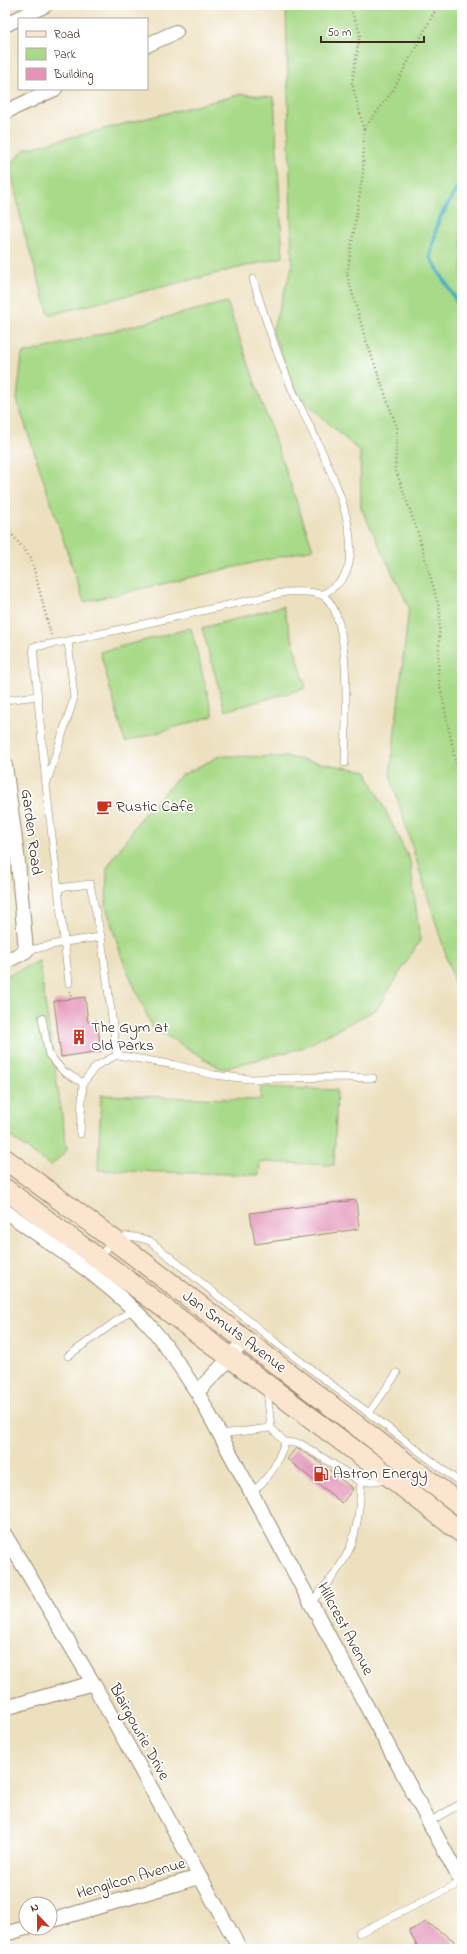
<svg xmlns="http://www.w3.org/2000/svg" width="467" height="1954" font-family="'Indie Flower',sans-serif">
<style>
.green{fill:#a9da89;stroke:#728254}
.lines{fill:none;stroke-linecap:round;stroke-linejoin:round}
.stream{stroke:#42abc2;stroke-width:4}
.building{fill:#e494ba}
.service-casing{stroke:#94856e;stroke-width:8}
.minor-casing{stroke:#94856e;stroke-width:16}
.secondary-casing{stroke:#94856e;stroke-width:22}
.path{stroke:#94856e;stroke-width:2.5;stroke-dasharray:1 3;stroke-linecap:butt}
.service{stroke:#fff;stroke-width:7}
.minor{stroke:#fff;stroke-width:14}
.secondary{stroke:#fbe5cf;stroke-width:20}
.labels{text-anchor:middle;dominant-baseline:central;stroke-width:3.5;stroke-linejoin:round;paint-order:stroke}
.poi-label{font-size:16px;fill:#3b2a1e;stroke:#fff;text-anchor:start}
.street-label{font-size:16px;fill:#3b2a1e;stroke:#fff}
</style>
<rect width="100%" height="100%" fill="#fff"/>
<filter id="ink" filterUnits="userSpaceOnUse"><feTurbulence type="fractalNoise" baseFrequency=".025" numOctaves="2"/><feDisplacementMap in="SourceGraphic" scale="8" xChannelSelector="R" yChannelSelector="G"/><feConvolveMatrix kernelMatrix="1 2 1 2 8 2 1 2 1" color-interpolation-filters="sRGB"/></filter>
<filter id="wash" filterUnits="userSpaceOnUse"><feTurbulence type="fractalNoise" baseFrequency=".012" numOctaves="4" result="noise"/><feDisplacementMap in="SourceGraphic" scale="16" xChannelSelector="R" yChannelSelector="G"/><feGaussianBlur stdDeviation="0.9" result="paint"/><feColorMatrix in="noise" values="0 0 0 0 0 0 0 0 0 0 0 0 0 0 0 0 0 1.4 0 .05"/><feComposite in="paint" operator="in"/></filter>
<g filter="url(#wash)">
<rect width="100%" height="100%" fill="#ede0bf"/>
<path class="green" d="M286,5H462V1007L390,775L409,607L361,508L360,452L298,395L272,331L292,267Z
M242,94L274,97L283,257L49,315L23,229L10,165L25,149Z
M227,302L313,549L84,602L17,400L22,354Z
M283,606L306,688L225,711L202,628Z
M191,628L213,716L125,742L100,652Z
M220,756L287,757L366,771L410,861L420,940L377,1009L302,1048L222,1069L152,1027L122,958L106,906L107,868L142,816L180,776Z
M39,961L67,1150L51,1166L5,1133V977Z
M261,1087L337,1090L334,1165L260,1162L259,1175L98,1170L101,1095L260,1100Z"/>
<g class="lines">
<path class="stream" d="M462,186L457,189L438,221L430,257L462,310"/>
</g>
<g id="blocks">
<path class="building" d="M85,997L88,1022L97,1021L101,1051L61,1057L54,1001Z
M356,1200L359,1229L255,1244L250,1213Z
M296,1448L315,1459L353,1489L342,1503L287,1459Z
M426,1922L453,1940L457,1949H419L409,1931Z"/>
</g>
</g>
<g filter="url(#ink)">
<use href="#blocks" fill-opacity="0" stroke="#94856e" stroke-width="1"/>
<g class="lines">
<g class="service-casing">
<path id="service" d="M253,279C265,319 278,358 295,396C314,436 371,536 343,578C338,585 330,590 322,595
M68,641L286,592C296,592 312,590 322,595C354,613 345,729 345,763
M5,700L38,696
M46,785L74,698L68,641L33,647L46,785L69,983
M58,888L90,884L101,937L117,1055
M26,951L65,942L101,937
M42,1018L49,1055L63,1071L83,1083
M80,1134L83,1083L96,1066L117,1055L175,1065L214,1075L249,1079L336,1077L373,1078
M99,1257C117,1237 122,1231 150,1241L274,1341L462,1484
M68,1356L133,1309
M267,1390L271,1428L285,1442L301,1444L361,1482L387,1480
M369,1413L397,1373
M220,1434L271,1428
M252,1493C272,1474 275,1468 285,1442
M311,1602C350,1561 359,1538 361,1482
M429,1822L462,1803
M359,1933L462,1882"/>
</g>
<g class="minor-casing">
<path id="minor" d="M5,25L46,5
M147,45L176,32
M5,112L55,89
M5,765L18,862L26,951L5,962
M5,1211C52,1245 110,1282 149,1325C167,1345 182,1370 197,1392L462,1883
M197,1392L230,1358L244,1340
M5,1535L93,1683L240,1949
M5,1708L93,1683
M50,1921L199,1877
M5,1934L26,1928"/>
</g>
<g class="secondary-casing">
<path id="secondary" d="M5,1159L114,1240L462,1506
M5,1189L394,1480L462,1533"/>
</g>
<path class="path" d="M349,5L360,33L352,83L364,129L363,173L347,275L365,337L397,428L395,468L417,530L440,611L438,676L456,764L462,782
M364,129L392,92L438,5
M5,526L31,558L51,635
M70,991L71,999"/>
<use href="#service" class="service"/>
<use href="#minor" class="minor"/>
<use href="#secondary" class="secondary"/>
</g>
</g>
<defs>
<g id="cafe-bare" transform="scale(1.2)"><path d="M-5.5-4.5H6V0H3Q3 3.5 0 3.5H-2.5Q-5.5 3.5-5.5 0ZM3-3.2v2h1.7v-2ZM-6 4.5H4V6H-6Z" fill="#c8321e" stroke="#fff" stroke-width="2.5" paint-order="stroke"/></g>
<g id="building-bare" transform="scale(1.2)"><path d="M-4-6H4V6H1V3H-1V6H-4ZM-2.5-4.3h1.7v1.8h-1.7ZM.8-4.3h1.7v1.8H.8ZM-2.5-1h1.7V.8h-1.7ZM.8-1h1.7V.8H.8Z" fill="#c8321e" stroke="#fff" stroke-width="2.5" paint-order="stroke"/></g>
<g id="fuel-bare" transform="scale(1.2)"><path d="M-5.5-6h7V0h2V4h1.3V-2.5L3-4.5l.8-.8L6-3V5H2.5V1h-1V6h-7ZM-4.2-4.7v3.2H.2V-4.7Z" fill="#c8321e" stroke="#fff" stroke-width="2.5" paint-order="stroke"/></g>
</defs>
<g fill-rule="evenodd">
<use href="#cafe-bare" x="104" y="807"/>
<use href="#building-bare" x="79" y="1037"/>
<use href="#fuel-bare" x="321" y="1474"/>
</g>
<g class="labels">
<g class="poi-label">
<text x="116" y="807">Rustic Cafe</text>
<text x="91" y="1028">The Gym at<tspan x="91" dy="18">Old Parks</tspan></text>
<text x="333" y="1474">Astron Energy</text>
</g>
<g class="street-label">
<text transform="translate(31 832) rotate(83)">Garden Road</text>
<text transform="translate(234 1332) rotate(37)">Jan Smuts Avenue</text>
<text transform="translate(345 1629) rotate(62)">Hillcrest Avenue</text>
<text transform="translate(139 1732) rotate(61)">Blairgowrie Drive</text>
<text transform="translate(131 1879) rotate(-16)">Hengilcon Avenue</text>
</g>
</g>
<rect width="467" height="1954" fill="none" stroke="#fff" stroke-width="20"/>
<rect x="18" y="18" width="130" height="72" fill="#ffffff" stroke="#b1aaa5"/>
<rect x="26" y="31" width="20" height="6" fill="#fbe5cf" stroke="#b1aaa5"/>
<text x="54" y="38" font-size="12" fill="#3b2a1e">Road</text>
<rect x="26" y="48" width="20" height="12" fill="#a9da89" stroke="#b1aaa5"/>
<text x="54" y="58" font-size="12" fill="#3b2a1e">Park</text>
<rect x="26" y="68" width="20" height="12" fill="#e494ba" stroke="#b1aaa5"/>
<text x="54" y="78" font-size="12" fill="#3b2a1e">Building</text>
<g transform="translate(38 1916) rotate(338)"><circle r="19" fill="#ffffff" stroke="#b1aaa5"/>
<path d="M0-3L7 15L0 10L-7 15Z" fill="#c8321e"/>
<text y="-6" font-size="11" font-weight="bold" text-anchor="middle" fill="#3b2a1e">N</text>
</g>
<path d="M321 36v6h103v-6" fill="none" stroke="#3b2a1e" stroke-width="2"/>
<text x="327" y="36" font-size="12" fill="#3b2a1e" stroke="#ffffff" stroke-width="3" paint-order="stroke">50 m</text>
</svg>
